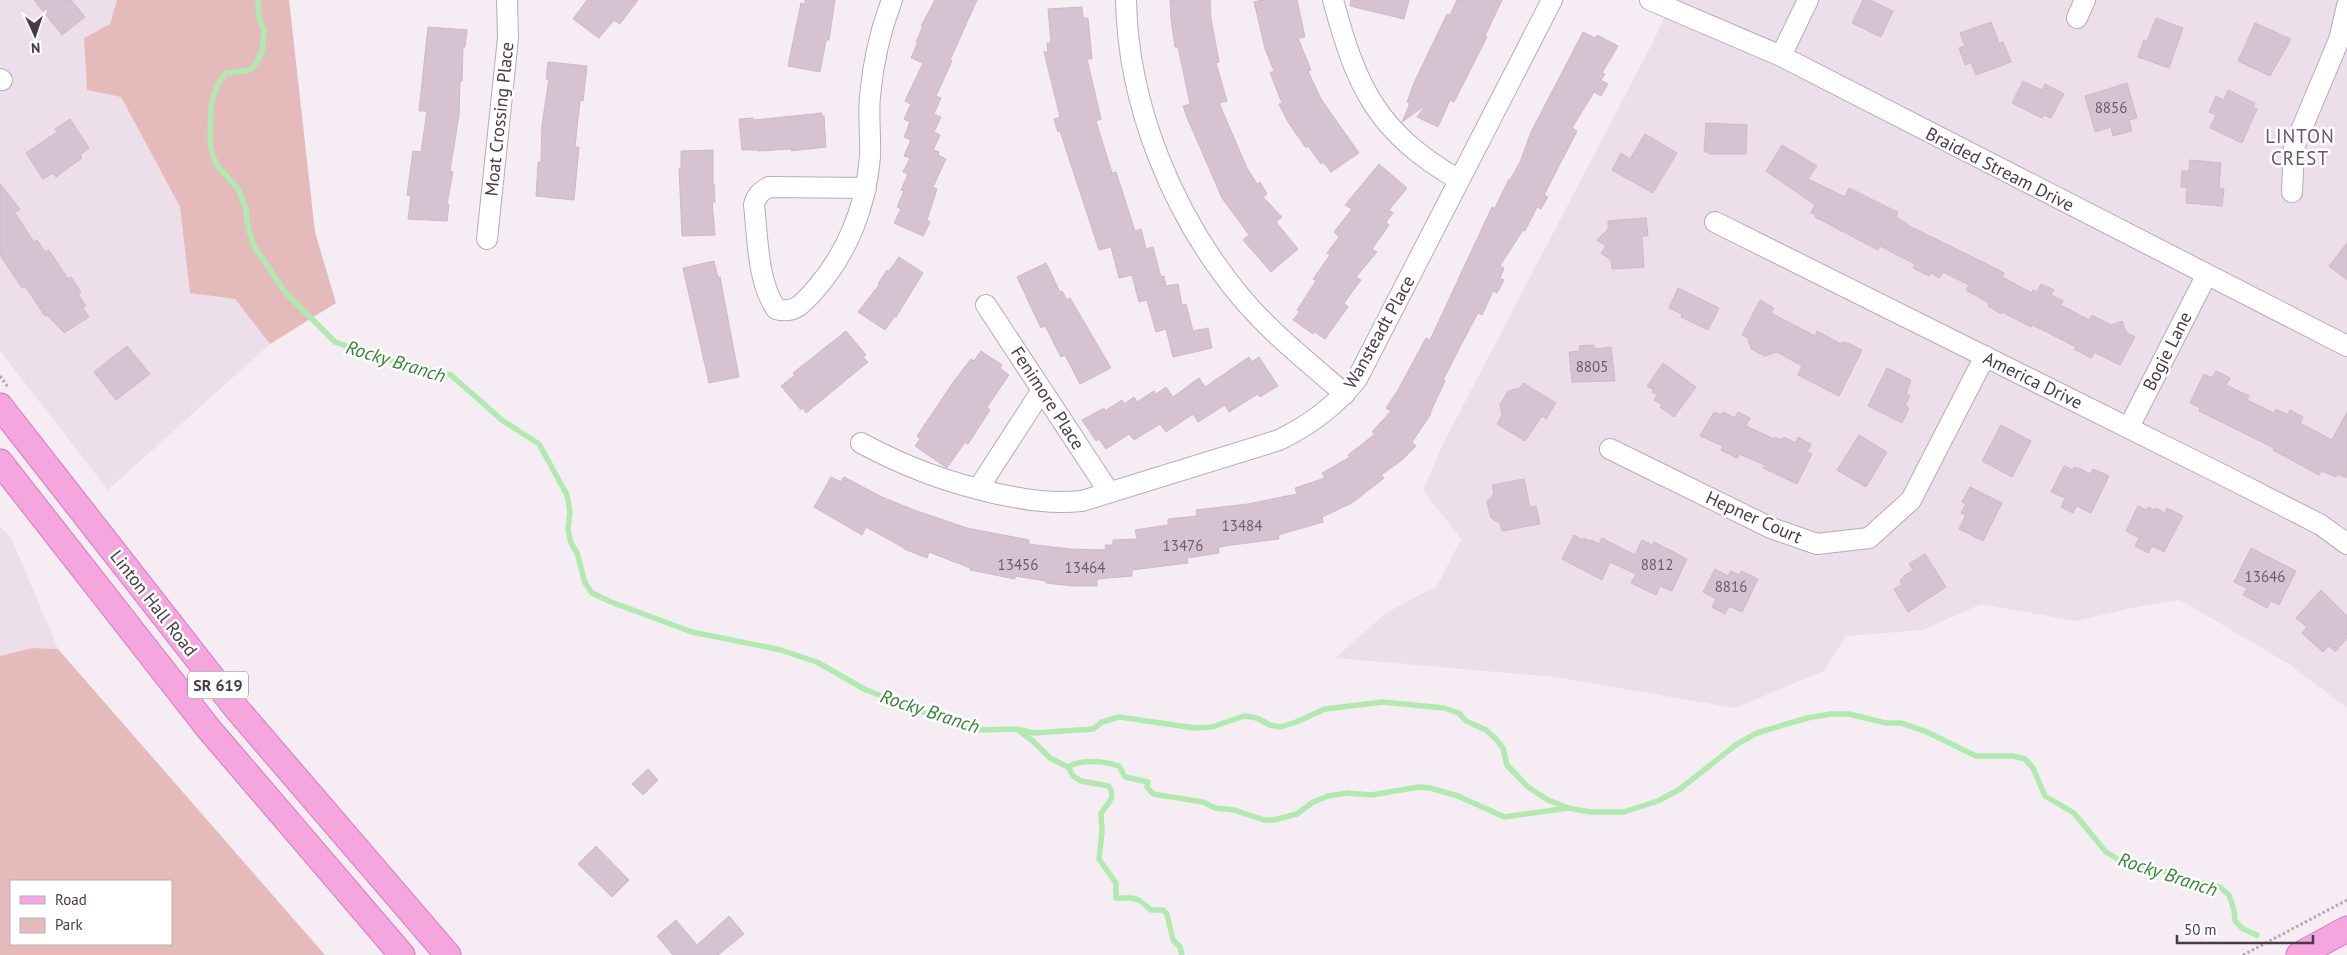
<svg xmlns="http://www.w3.org/2000/svg" width="2347" height="955" font-family="'PT Sans',sans-serif">
<style>
.residential{fill:#ecdfe9}
.green{fill:#e4bbba;fill-rule:evenodd}
.lines{fill:none;stroke-linecap:round;stroke-linejoin:round}
.stream{stroke:#b1eab0;stroke-width:5.5}
.building{fill:#d6c3d2;stroke:#d0b7cb}
.minor-casing{stroke:#baaab6;stroke-width:22}
.major-casing{stroke:#d977be;stroke-width:27}
.path{stroke:#c0a3ba;stroke-width:3;stroke-dasharray:2.5 2.5;stroke-linecap:butt}
.minor{stroke:#fff;stroke-width:20}
.major{stroke:#f5a6de;stroke-width:25}
.labels{text-anchor:middle;dominant-baseline:central;stroke-width:5;stroke-linejoin:round;paint-order:stroke}
.number-label{font-size:15px;fill:#6c5d69}
.shield{fill:#fff;stroke:#80767e;stroke-width:1}
.shield-label{font-size:16px;font-weight:bold;fill:#493b46}
.street-label{font-size:18px;fill:#493b46;stroke:#fff}
.neighbourhood-label{font-size:19px;letter-spacing:1px;fill:#6b5367;stroke:#fff}
.water-label{font-size:19px;font-style:italic;fill:#328532;stroke:#fff}
</style>
<rect width="100%" height="100%" fill="#f5edf3"/>
<path class="residential" d="M0,0H117L110,24L121,97L180,207L190,293L235,299L270,344L108,490L0,351Z
M1672,0H2347V708L2287,663L2180,600L2141,606L2076,621L1981,604L1923,630L1846,636L1824,671L1735,708L1555,677L1335,658L1386,613L1437,586L1461,539L1423,490L1444,442L1655,38Z
M0,526L12,540L58,649L32,648L0,656Z"/>
<path class="green" d="M117,0H289L315,232L336,303L270,344L235,299L190,293L180,207L121,97L87,90L84,38L110,24Z
M32,648L58,649L325,955H0V656ZM171,881V944H11V881Z"/>
<g class="lines">
<path class="stream" d="M258,0L259,17L264,31L262,52L257,62L250,70L226,73L218,83L211,105L210,146L216,164L238,189L246,209L248,228L254,246L285,292L335,342L382,358L451,375L503,421L539,444L567,495L570,512L568,529L571,543L577,553L585,583L592,593L611,602L692,632L781,650L817,662L864,689L956,725L979,730L1016,729L1034,733L1093,729L1102,722L1119,717L1195,728L1212,727L1244,716L1257,718L1270,725L1280,727L1296,722L1325,709L1383,702L1444,708L1459,713L1466,721L1486,730L1496,739L1503,748L1507,765L1528,787L1548,800L1568,808L1590,812H1624L1658,801L1680,789L1737,744L1757,733L1807,718L1831,714H1849L1886,723H1901L1927,732L1976,756H2013L2025,759L2033,768L2045,796L2074,813L2106,852L2121,861L2164,871L2182,879L2220,887L2229,895L2234,910L2235,921L2243,929L2257,935
M1018,730L1033,741L1050,758L1068,767L1073,776L1081,781L1109,786C1117,800 1106,803 1101,814L1102,832L1099,859L1116,883V898H1132L1139,900L1151,910H1163L1167,914L1173,940L1180,947L1182,955
M1068,767C1082,759 1104,761 1119,766L1125,777L1148,782L1147,787L1153,794L1203,802L1215,808L1234,810L1264,820H1274L1297,814L1313,802L1328,796L1348,793L1371,795L1419,787L1430,788L1458,796L1504,817L1568,808"/>
</g>
<path class="building" d="M34,0H71L85,17L62,35Z
M587,0H638L620,24L614,20L599,38L573,19Z
M805,0H835L829,40H826L820,72L788,66L801,3L805,4Z
M935,0H977L950,60L952,61L936,96L941,98L934,114L941,117L934,132L940,135L933,150L939,152L938,155L946,159L933,187L937,189L927,220L930,222L923,236L894,223L901,209L897,207L904,191L901,190L908,174L903,172L910,158L904,156L911,140L904,137L910,122L904,119L911,104L905,101L923,63L911,58L918,42H916L923,26H921Z
M1170,0H1210L1211,19L1219,62L1216,63L1227,101L1219,103L1247,168L1257,184L1260,182L1267,194L1263,197L1282,217L1276,222L1298,249L1271,272L1243,240L1249,235L1222,198L1186,115L1183,106L1190,104L1178,47H1175L1171,19Z
M1262,0H1297L1305,37L1298,38L1311,70L1308,71L1321,99L1359,153L1331,172L1323,162L1321,164L1308,146L1306,148L1288,122L1279,104L1282,103L1270,73L1274,71L1265,49L1256,10L1254,2Z
M1351,0H1409L1404,19L1350,6Z
M1457,0H1502L1485,36L1487,37L1454,102L1450,100L1438,127L1417,117L1426,105L1402,122L1410,103L1407,102L1414,83L1447,14L1450,15Z
M1863,0H1870L1893,11L1881,37L1852,23Z
M1082,7L1083,18H1088L1092,59H1087L1101,119L1096,121L1112,173L1116,172L1135,231L1141,229L1146,249L1153,247L1161,277L1164,276L1166,286L1178,284L1182,305L1186,304L1193,331L1208,328L1212,348L1173,357L1166,329L1156,332L1147,300L1139,302L1132,275L1119,278L1111,247L1099,250L1060,131L1058,132L1054,119L1060,117L1044,52H1048L1047,43H1051L1048,9Z
M2156,18L2183,28L2169,68L2138,57L2144,40L2147,41Z
M1991,22L1999,43L2003,42L2011,62L1976,75L1971,62L1965,65L1959,48L1965,46L1960,33Z
M2255,23L2291,39L2270,76L2238,61Z
M428,27L467,30L465,47H463L462,81H460L459,115L450,171L453,172L447,204H449L447,221L408,219L411,196L407,195L413,151L421,152L427,111H419Z
M1583,32L1595,38L1597,35L1618,46L1602,73L1605,74L1601,80L1608,84L1601,96L1594,92L1572,128L1577,131L1544,195L1548,197L1541,209L1537,207L1525,231L1523,230L1500,266L1504,268L1500,278L1504,280L1497,293L1493,291L1482,315L1478,313L1462,343L1443,380L1445,381L1430,413L1431,414L1412,442L1416,446L1402,460L1381,475L1384,478L1352,503L1322,517L1323,522L1278,535L1279,539L1224,546L1218,548L1219,553L1187,558L1188,563L1132,570V576L1097,579V586H1073L1046,583V581L1015,576V579L970,570V568L929,552L927,558L904,549V548L866,527L862,535L814,507L831,477L841,482L844,477L882,497L917,511L967,528L1029,540V544L1069,549L1106,550L1105,545H1113V540L1137,539L1135,530L1168,525V519L1197,516L1196,510L1248,504L1297,494L1295,488L1325,478L1322,473L1350,457L1348,455L1375,434L1372,432L1391,411L1386,408L1398,390L1426,338L1430,340L1492,207L1495,208L1509,179L1510,180L1520,162L1531,132Z
M548,62L587,66L583,101L580,100L575,147H579L574,200L536,196L538,162H541L542,125L549,79H546Z
M2023,81L2042,90L2045,84L2064,94L2051,118L2044,115L2042,118L2012,103Z
M2127,83L2137,118L2129,120L2132,131L2113,136L2111,127L2095,132L2085,96Z
M2228,90L2255,103L2253,107L2257,109L2242,143L2210,128L2216,115L2209,112L2216,96L2224,100Z
M822,113V117L824,116L826,147L791,151V149L758,151V150H742L739,119L753,118L754,120Z
M70,119L89,148L80,155L82,158L56,177L53,173L43,179L26,153L57,132L55,129Z
M1706,123L1747,125L1746,154H1709V152H1704Z
M1645,134L1677,153L1653,193L1612,170L1621,153L1630,159Z
M1782,145L1817,166L1808,179L1845,197L1849,188L1891,209L1898,212L1896,217L1908,224L1907,225L1989,265L2004,273L2002,277L2032,293L2033,290L2037,292L2041,284L2054,290L2051,295L2063,301L2061,305L2089,320L2092,315L2111,325L2122,321L2126,332L2135,337L2120,365L2094,352L2091,358L2074,349L2076,347L2043,330L2032,325L2031,327L2002,312L2001,314L1988,306L1989,303L1966,290L1969,285L1943,272L1939,278L1931,273L1929,276L1913,268L1915,264L1880,246L1878,250L1815,217L1816,215L1811,213L1815,205L1766,171Z
M713,150V184H714L715,202H712L715,235L682,236L679,168H681V151Z
M2190,160L2221,163L2219,188L2224,189L2222,206L2186,203L2187,187H2181L2182,171H2189Z
M1379,164L1407,188L1389,210L1393,213L1386,222L1389,225L1372,249L1377,252L1356,277L1361,280L1344,303L1348,307L1325,339L1315,332L1313,334L1293,320L1300,311L1297,310L1316,281L1313,279L1330,255L1327,253L1339,237L1334,232L1352,209L1345,205Z
M0,184L20,209L15,213L34,242L37,240L45,252L49,250L68,279L71,277L81,292L78,294L86,306L83,308L89,317L64,333L47,315L45,316L25,286L22,288L0,255Z
M1646,218L1648,236H1642L1644,267L1612,269L1611,260L1601,253L1606,246L1597,240L1608,229V221Z
M2347,243V280L2329,266Z
M899,257L923,273L896,317L895,316L885,330L858,312L879,285L878,284L887,270L889,271Z
M714,261L718,278L720,277L739,377L709,383L683,268Z
M1046,263L1060,292L1062,291L1067,300L1070,298L1111,368L1080,384L1065,355L1061,357L1045,326L1041,328L1017,277Z
M1678,288L1719,308L1708,330L1681,317L1682,314L1669,308Z
M1760,300L1774,308L1771,313L1815,336L1817,331L1841,344L1842,342L1850,344L1862,350L1839,396L1798,375L1802,366L1777,352L1765,356L1751,349L1748,338L1742,335Z
M846,331L866,355L863,357L868,362L806,413L803,408L801,410L781,386L795,375L793,373Z
M1594,345L1595,349L1611,347L1615,381L1572,382L1569,352L1580,351L1579,346Z
M127,346L150,374L116,400L94,372Z
M981,351L1002,365L1000,368L1009,375L987,407L990,410L968,444L965,442L947,468L915,446L920,439L917,436L954,381L971,359L974,361Z
M1249,357L1252,362L1259,357L1278,386L1260,397L1258,394L1229,412L1225,405L1198,422L1193,414L1166,432L1160,424L1134,440L1129,434L1106,449L1099,439L1096,441L1082,420L1104,408L1105,411L1122,400L1124,404L1134,397L1137,402L1154,391L1156,394L1166,387L1173,397L1199,378L1205,387Z
M1663,363L1696,387L1674,417L1660,407L1662,405L1654,400L1657,395L1652,392L1654,390L1647,386Z
M1887,368L1911,380L1906,394L1910,396L1905,405L1909,408L1902,423L1868,406Z
M2216,371L2230,378L2226,385L2249,396L2247,400L2274,413L2276,409L2288,415L2290,410L2303,417L2300,423L2332,440L2347,412V478L2338,474L2336,477L2321,471L2319,475L2273,450L2274,448L2199,411L2200,408L2190,403L2204,374L2212,378Z
M1523,383L1556,403L1546,419L1542,416L1525,441L1497,424L1502,415L1500,405L1508,391L1520,388Z
M1714,412L1721,415L1723,412L1735,418L1738,412L1750,418L1746,426L1774,439L1775,437L1782,440L1784,437L1796,443L1798,437L1811,444L1807,452L1812,454L1797,484L1763,468L1765,465L1739,454L1737,458L1721,450L1723,446L1700,436Z
M2001,425L2031,441L2012,477L1982,461Z
M1859,435L1887,452L1866,487L1837,470Z
M2064,466L2073,470L2074,467L2081,469L2090,474L2093,469L2109,476L2091,513L2077,506L2073,513L2061,507L2065,498L2051,492Z
M1524,479L1530,507L1536,506L1540,524L1502,531L1500,523L1491,518L1487,502L1494,494L1492,485Z
M1970,487L2002,503L1983,541L1959,529L1966,515L1961,513L1966,504L1962,502Z
M2138,506L2147,510L2148,507L2155,510L2156,508L2165,513L2167,508L2183,516L2164,552L2152,546L2148,553L2135,546L2139,538L2126,531Z
M1574,535L1583,540L1584,538L1590,541L1591,540L1599,544L1602,538L1635,555L1642,540L1652,545L1654,542L1687,559L1672,591L1660,586L1656,595L1631,583L1636,574L1610,562L1602,580L1562,559Z
M2251,548L2296,571L2279,605L2271,601L2267,608L2243,595L2247,588L2234,582Z
M1925,554L1946,587L1908,612L1894,589L1902,585L1900,581L1904,576L1913,570L1909,564Z
M1715,569L1728,576L1731,571L1739,575L1741,571L1758,579L1742,612L1729,606L1725,614L1712,607L1716,599L1703,592Z
M2321,590L2347,616V638L2335,652L2329,646L2323,652L2302,633L2307,627L2296,618Z
M648,769L658,780L643,795L632,784Z
M596,846L629,880L612,897L578,864Z
M729,916L744,934L718,955H673L657,936L676,920L697,945Z"/>
<g class="lines">
<g class="minor-casing">
<path id="minor" d="M1126,0C1128,106 1173,215 1240,296C1271,333 1309,363 1345,394
M1333,0C1357,89 1377,132 1459,180
M1650,0L1781,56L2347,346
M2077,18L2085,0
M1781,56L1808,0
M0,79L2,80
M866,188L769,187C760,192 756,196 754,205C758,239 757,280 776,309C795,314 802,304 814,291C847,254 866,207 870,157C871,137 868,116 870,96C873,63 880,31 892,0
M2292,192L2294,147L2339,40L2347,6
M1715,222L2227,477L2321,525L2347,544
M487,239L508,38L507,0
M986,305L1109,492
M2129,427L2206,276
M861,443C908,468 946,482 998,494C1027,500 1052,504 1082,501L1279,440C1310,425 1335,407 1357,379L1552,0
M1610,449L1771,528L1817,544L1869,538L1911,500L1985,356
M978,489L1042,390"/>
</g>
<g class="major-casing">
<path id="major" d="M0,406L236,708L448,955
M0,462L208,728L402,955
M2299,955L2347,929"/>
</g>
<path class="path" d="M0,376L8,387
M2243,955L2347,900"/>
<use href="#minor" class="minor"/>
<use href="#major" class="major"/>
</g>
<g class="labels">
<g class="number-label">
<text x="2111" y="107">8856</text>
<text x="1592" y="366">8805</text>
<text x="1242" y="525">13484</text>
<text x="1183" y="545">13476</text>
<text x="1018" y="564">13456</text>
<text x="1657" y="564">8812</text>
<text x="1085" y="567">13464</text>
<text x="2265" y="576">13646</text>
<text x="1731" y="586">8816</text>
</g>
<rect class="shield" x="188" y="671.5" width="60" height="27" rx="4"/>
<g class="shield-label">
<text x="218" y="685">SR 619</text>
</g>
<g class="street-label">
<text transform="translate(499 119) rotate(-84)">Moat Crossing Place</text>
<text transform="translate(2000 169) rotate(27)">Braided Stream Drive</text>
<text transform="translate(1379 332) rotate(-61)">Wansteadt Place</text>
<text transform="translate(2167 351) rotate(-63)">Bogie Lane</text>
<text transform="translate(2033 380) rotate(26)">America Drive</text>
<text transform="translate(1048 398) rotate(57)">Fenimore Place</text>
<text transform="translate(1754 517) rotate(24)">Hepner Court</text>
<text transform="translate(154 603) rotate(52)">Linton Hall Road</text>
</g>
<g class="neighbourhood-label">
<text x="2300" y="136">LINTON<tspan x="2300" dy="22">CREST</tspan></text>
</g>
<g class="water-label">
<text transform="translate(396 361) rotate(17)">Rocky Branch</text>
<text transform="translate(930 711) rotate(18)">Rocky Branch</text>
<text transform="translate(2168 874) rotate(18)">Rocky Branch</text>
</g>
</g>
<rect x="10" y="880" width="162" height="65" fill="#ffffff" stroke="#b6b1b5"/>
<rect x="20" y="896" width="25" height="8" fill="#f5a6de" stroke="#b6b1b5"/>
<text x="55" y="905" font-size="15" fill="#493b46">Road</text>
<rect x="20" y="918" width="25" height="15" fill="#e4bbba" stroke="#b6b1b5"/>
<text x="55" y="930" font-size="15" fill="#493b46">Park</text>
<g transform="translate(35 35) rotate(177)" stroke="#ffffff" stroke-width="4" paint-order="stroke">
<path d="M0-4L9 19L0 12L-9 19Z" fill="#493b46"/>
<text y="-8" font-size="14" font-weight="bold" text-anchor="middle" fill="#493b46">N</text>
</g>
<path d="M2177 935v8h136v-8" fill="none" stroke="#493b46" stroke-width="2.5"/>
<text x="2184" y="935" font-size="15" fill="#493b46" stroke="#ffffff" stroke-width="4" paint-order="stroke">50 m</text>
</svg>
